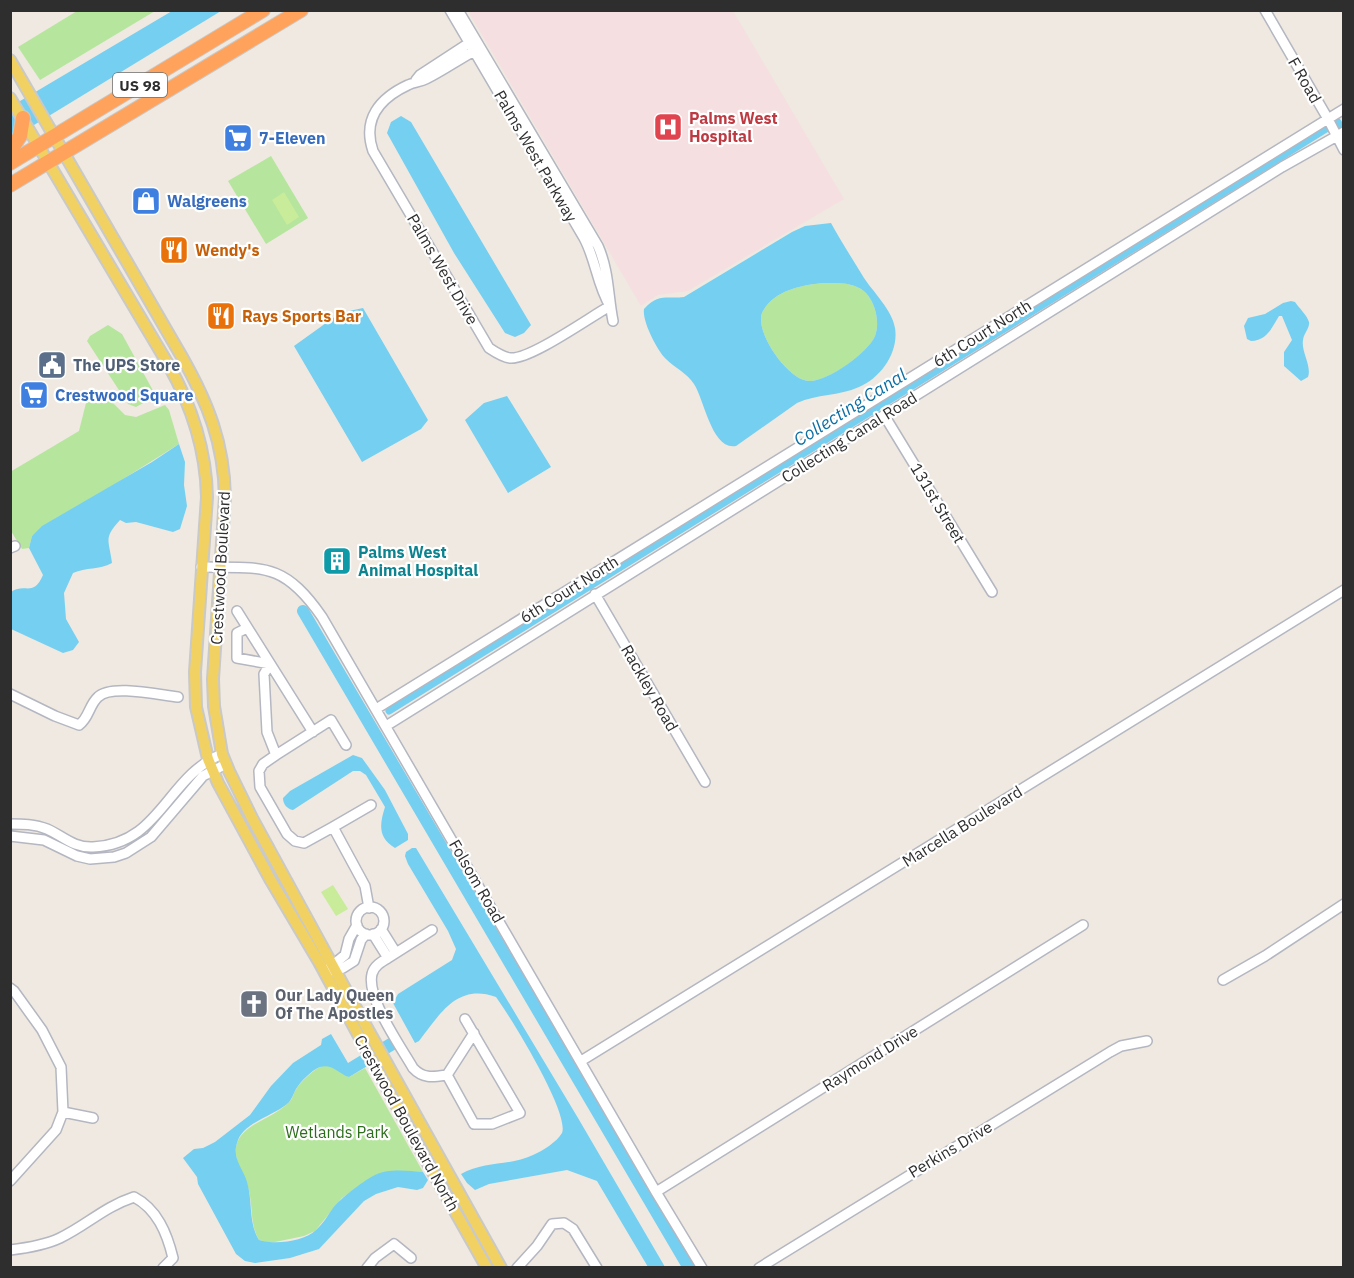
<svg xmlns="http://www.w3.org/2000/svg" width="1354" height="1278" font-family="'IBM Plex Sans',sans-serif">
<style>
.medical{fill:#f5dfe0}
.green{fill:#b6e59e}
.pitch{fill:#c9ec9a}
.water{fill:#75cff0;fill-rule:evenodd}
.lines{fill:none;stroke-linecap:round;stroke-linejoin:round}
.canal{stroke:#75cff0;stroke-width:7}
.river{stroke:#75cff0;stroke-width:12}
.minor-casing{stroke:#b4b7c1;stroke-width:12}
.major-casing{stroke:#c9c9c9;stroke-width:14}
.highway-casing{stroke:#c9c9c9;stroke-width:16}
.minor{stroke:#fff;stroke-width:9}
.major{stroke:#f2d163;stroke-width:10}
.highway{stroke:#ffa35c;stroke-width:14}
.labels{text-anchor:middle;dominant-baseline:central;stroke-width:4.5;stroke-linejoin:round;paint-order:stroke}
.shield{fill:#fff;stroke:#6d6d6d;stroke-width:1.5}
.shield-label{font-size:15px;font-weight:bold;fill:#2e2e2e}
.street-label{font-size:16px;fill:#2e2e2e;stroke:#fff}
.health-label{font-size:16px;font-weight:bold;fill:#be3a42;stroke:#fff;text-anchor:start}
.shop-label{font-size:16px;font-weight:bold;fill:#366cbe;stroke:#fff;text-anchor:start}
.food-label{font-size:16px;font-weight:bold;fill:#c56008;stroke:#fff;text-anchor:start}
.service-label{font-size:16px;font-weight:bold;fill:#4e5e75;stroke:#fff;text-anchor:start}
.culture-label{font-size:16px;font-weight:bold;fill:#0d838f;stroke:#fff;text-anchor:start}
.worship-label{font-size:16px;font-weight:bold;fill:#5b616d;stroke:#fff;text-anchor:start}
.park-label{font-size:16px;fill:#2c6e1b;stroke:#fff}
.water-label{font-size:18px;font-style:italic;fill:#0d6fa3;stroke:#fff}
</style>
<rect width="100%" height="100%" fill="#efe9e1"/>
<path class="medical" d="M468,11H733L844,199L688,291L658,295L641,306Z"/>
<path class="green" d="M77,11H155L40,80L18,47Z
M271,156L308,218L266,244L228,181Z
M823,283C835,283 848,282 859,288C874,295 881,321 875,336C868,353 828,382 809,381C788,381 752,329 763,311C775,290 802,285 823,283Z
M108,325L122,334L156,396L136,407L128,404L87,341L90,336Z
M98,394L105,395L125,415L136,417L165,405L169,410L179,444L32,536L29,548L22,549L11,531L10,472L79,431L86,403Z
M322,1066H330L349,1077L365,1068L423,1172L404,1171L359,1186L342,1198L315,1231L304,1236L270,1243L259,1240C250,1224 253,1208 249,1191C247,1180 239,1171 237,1160C228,1126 270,1122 288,1103C292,1100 293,1095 295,1091C301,1081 312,1071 322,1066Z"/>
<path class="pitch" d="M284,192L299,217L287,225L272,200Z
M333,885L348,909L336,916L321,892Z"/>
<path class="water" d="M172,11H221L11,139L10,107Z
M401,116L411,122L531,325L524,333L515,337L505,333L454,253L387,133L391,122Z
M831,223C841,241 853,260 864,278C874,293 892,310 895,328C899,352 881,378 859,387C839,396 817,394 797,403L736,446C712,451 704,399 694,384C687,373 675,368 666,359C657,350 642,321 644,309C658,293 667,299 684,297L792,232L805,226ZM823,283C835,283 848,282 859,288C874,295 881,321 875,336C868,353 827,382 809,381C788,381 752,329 763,311C775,290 802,285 823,283Z
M1291,301L1295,302C1299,308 1307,315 1309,322C1310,328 1304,333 1303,340C1301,352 1312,366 1308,377L1301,381L1284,366V352L1292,340L1282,316H1279C1271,329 1267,340 1251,341L1247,339L1244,326L1248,318L1265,314L1283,303Z
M363,308L428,420L421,429L362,462L294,346L340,313Z
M507,396L551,467L508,493L465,420L484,403Z
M179,444L185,462L184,485L187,506L180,529L173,532L136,522L126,523L120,520C103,539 109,539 112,563C99,570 86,567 73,573L64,593L66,619L79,642L73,650L63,653L11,629V592C25,582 33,598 43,575L29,548L32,536L42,526L152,462Z
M353,755L362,758L385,790L408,834V840L395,848C377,837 380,823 385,807L366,775L360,771H353L293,810C287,809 283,804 283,798L290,791Z
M412,848H416L578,1118L665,1267H648L597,1181L567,1170L489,1184L475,1190L467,1183L461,1174C484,1161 510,1166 533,1155C542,1151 557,1142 562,1133C570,1113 510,1016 496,997C457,983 440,1014 419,1041L415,1043L393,1003L398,994L452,960L456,949L448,931L408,864L405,856L406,852Z
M331,1034L348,1063L389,1038L396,1049L349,1077C339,1074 332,1063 320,1067C312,1070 301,1081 296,1089C293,1094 292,1100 287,1104C273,1116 242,1123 237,1143C232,1159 243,1168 247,1182C253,1202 248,1222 259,1240C275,1245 303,1242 316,1230C323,1224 328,1215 333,1208C341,1198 362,1182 373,1176C388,1168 407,1171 423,1172L428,1180L423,1188L417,1190L398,1187L376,1194L364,1201L319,1249L290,1258L255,1263L245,1261L236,1254L198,1184L197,1177L183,1158L194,1149L203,1148L215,1142L250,1115L271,1086L293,1063L321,1045L322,1039Z"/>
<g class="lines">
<path class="canal" d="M1335,123L1338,122L1341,127
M389,711L1326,129"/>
<path class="river" d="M303,611L689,1268"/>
<g class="minor-casing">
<path id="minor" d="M450,10L584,238C596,260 597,285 610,306
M458,10L598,246C609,271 608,296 613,321
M1265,10L1328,119L1344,150
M474,51C458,60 442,71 426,79C420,82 414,82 408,85C380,98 362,119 373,151L489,348C495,352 502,357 510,358C530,360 590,317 610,306
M416,80L420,75L469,43
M884,415L992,592
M10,548L15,546
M201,567C263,568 283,561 322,617L656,1192L702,1268
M595,594L705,782
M237,611L313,732
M247,628L237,633V658L270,664L264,674L267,732L276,755
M10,694L55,716L79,725C89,718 89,705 98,697C111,684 159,695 178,697
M376,709L1344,109
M386,726L1282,167L1344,132
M10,824C22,824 35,824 47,829C63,836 73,848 93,847C161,844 166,777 222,754
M333,827L304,843L295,841L287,834L260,787L259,771L263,764L276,755L331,720L346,745
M10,836L44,840L77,856L90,859L114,857L126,853L151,837L203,776L226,764
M356 921a14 14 0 1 1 28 0a14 14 0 1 1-28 0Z
M369,908L365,886L333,827L371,805
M381,929L396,953
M373,934L388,958C381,962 374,966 372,974C366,998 401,1047 413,1068C423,1079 433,1077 447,1075L474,1124H492L520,1113L465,1019
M388,958L432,930
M328,969L345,955L349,939L357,925
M330,971L343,968L354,961L361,940L366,934
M1223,980L1265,956L1344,904
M10,988L14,991L42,1030L61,1067L63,1112L56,1130L10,1181
M581,1061L1344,590
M447,1075L474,1033
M63,1112L93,1118
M656,1192L1083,925
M10,1250C27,1248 45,1245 60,1238C87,1225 104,1207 134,1197C157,1209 167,1233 173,1258L163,1268
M367,1268L375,1258L394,1244L411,1258
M517,1268L537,1246L552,1224L564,1223L573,1229L597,1268
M759,1268L1110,1052L1121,1046L1147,1041"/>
</g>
<g class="major-casing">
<path id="major" d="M10,60L182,357C208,403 224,443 225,497L213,679L214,706L222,754L229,771L252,818L347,992L501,1268
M10,98L168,364C192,406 206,449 207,497L195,672L196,707L208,759L218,783L270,879L319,962L422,1153L487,1268"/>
</g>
<g class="highway-casing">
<path id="highway" d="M10,151L20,136L23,118
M10,163L263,10
M10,185L301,10"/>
</g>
<use href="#minor" class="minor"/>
<use href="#major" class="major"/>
<use href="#highway" class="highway"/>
</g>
<defs>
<g id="hospital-square" transform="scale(1.5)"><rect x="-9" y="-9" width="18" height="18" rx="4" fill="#e0444e" stroke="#fff"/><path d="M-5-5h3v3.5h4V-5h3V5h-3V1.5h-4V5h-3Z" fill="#fff"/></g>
<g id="supermarket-square" transform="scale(1.5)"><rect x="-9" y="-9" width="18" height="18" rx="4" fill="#3f7fe0" stroke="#fff"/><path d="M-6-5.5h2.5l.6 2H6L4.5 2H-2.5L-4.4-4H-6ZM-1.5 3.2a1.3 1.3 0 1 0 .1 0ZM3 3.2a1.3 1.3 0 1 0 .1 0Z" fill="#fff"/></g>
<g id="shop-square" transform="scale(1.5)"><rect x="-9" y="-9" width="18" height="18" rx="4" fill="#3f7fe0" stroke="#fff"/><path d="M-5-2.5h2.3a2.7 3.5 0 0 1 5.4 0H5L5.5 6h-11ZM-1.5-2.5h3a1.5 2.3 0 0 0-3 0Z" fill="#fff"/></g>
<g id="restaurant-square" transform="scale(1.5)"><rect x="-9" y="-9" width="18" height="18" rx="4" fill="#e8710a" stroke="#fff"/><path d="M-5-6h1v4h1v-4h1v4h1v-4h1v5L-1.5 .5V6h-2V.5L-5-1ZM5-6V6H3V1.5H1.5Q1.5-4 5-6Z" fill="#fff"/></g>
<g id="civic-square" transform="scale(1.5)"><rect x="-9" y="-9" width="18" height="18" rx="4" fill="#5c6f8a" stroke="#fff"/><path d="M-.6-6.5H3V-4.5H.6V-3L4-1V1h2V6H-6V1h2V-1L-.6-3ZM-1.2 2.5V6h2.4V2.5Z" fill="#fff"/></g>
<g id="building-square" transform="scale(1.5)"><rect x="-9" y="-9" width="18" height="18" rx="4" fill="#0f9aa8" stroke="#fff"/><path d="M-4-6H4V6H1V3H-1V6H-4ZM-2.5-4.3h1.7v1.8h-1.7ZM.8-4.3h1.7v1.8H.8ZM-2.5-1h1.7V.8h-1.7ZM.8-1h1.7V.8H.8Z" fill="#fff"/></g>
<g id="church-square" transform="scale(1.5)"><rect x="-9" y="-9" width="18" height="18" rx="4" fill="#6b7280" stroke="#fff"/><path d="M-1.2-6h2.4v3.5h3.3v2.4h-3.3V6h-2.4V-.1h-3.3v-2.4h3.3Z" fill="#fff"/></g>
</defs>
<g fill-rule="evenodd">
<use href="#hospital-square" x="668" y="127"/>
<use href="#supermarket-square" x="238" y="138"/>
<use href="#shop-square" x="146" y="201"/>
<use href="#restaurant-square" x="174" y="250"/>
<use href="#restaurant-square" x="221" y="316"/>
<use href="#civic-square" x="52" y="365"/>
<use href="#supermarket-square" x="34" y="395"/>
<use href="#building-square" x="337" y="561"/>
<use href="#church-square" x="254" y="1004"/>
</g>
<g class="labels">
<rect class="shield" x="113" y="73" width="54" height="24" rx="4.5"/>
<g class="shield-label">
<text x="140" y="85">US 98</text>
</g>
<g class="street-label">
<text transform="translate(1305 80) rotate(60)">F Road</text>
<text transform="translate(536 156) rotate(60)">Palms West Parkway</text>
<text transform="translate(443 269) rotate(60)">Palms West Drive</text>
<text transform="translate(982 333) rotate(-32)">6th Court North</text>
<text transform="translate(849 437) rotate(-32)">Collecting Canal Road</text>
<text transform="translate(938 503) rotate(59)">131st Street</text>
<text transform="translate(220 568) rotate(-87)">Crestwood Boulevard</text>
<text transform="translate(569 589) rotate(-32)">6th Court North</text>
<text transform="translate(650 688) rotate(60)">Rackley Road</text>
<text transform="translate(962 826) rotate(-32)">Marcella Boulevard</text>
<text transform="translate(477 881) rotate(60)">Folsom Road</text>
<text transform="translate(870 1058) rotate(-32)">Raymond Drive</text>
<text transform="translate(407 1123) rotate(61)">Crestwood Boulevard North</text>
<text transform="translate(950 1149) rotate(-31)">Perkins Drive</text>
</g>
<g class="health-label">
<text x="689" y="118">Palms West<tspan x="689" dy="18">Hospital</tspan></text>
</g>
<g class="shop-label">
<text x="259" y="138">7-Eleven</text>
<text x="167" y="201">Walgreens</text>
<text x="55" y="395">Crestwood Square</text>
</g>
<g class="food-label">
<text x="195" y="250">Wendy's</text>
<text x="242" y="316">Rays Sports Bar</text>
</g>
<g class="service-label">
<text x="73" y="365">The UPS Store</text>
</g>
<g class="culture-label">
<text x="358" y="552">Palms West<tspan x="358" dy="18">Animal Hospital</tspan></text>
</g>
<g class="worship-label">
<text x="275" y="995">Our Lady Queen<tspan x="275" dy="18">Of The Apostles</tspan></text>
</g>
<g class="park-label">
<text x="337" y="1132">Wetlands Park</text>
</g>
<g class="water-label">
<text transform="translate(850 407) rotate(-32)">Collecting Canal</text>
</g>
</g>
<rect width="1354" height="1278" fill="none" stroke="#2e2e2e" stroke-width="24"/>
</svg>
